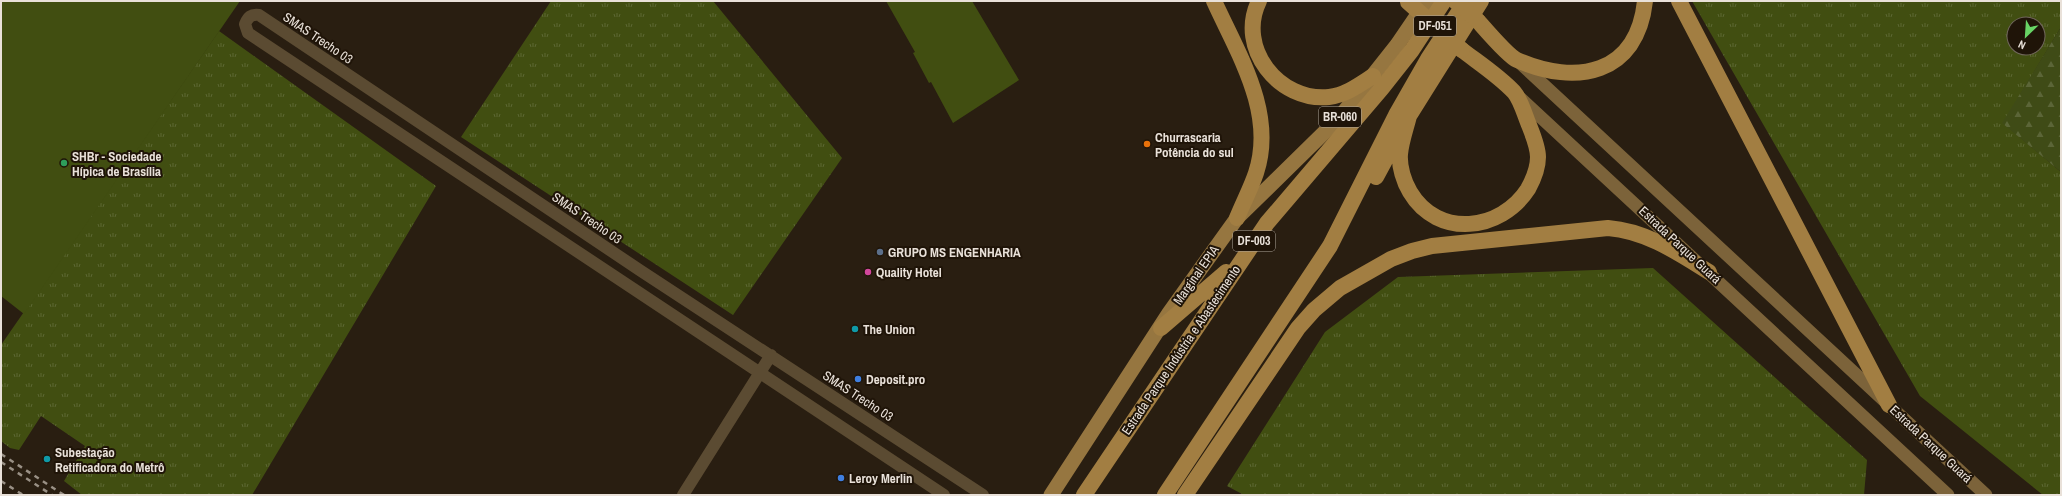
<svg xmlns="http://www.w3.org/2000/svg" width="2062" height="496" font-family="'Archivo Narrow',sans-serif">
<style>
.grass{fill:url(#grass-tufts);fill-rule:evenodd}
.forest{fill:url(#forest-firs)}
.pitch{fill:#414e11}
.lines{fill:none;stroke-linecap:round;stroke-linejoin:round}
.tertiary{stroke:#5b4b32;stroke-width:12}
.secondary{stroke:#7c633a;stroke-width:13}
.primary{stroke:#967640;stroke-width:15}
.trunk{stroke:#a27e42;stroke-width:16}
.rail{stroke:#999085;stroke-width:2.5;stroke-dasharray:5 5;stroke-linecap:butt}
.trunk-bridge{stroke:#a27e42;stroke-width:16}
.food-dot{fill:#e8710a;stroke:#1f1408;stroke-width:1.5}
.leisure-dot{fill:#2e9e5b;stroke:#1f1408;stroke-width:1.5}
.service-dot{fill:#5c6f8a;stroke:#1f1408;stroke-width:1.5}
.hotel-dot{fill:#d1479c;stroke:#1f1408;stroke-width:1.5}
.culture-dot{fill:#0f9aa8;stroke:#1f1408;stroke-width:1.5}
.shop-dot{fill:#3f7fe0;stroke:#1f1408;stroke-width:1.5}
.labels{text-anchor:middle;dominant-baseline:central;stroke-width:4;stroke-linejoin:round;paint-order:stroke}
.shield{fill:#1f1408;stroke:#aca49a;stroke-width:1}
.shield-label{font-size:12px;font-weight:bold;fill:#e9e1d9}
.street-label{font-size:13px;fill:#e9e1d9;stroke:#1f1408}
.poi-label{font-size:13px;font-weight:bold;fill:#e9e1d9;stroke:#1f1408;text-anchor:start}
</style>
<defs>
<pattern id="grass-tufts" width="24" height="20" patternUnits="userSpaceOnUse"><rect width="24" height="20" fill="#414e11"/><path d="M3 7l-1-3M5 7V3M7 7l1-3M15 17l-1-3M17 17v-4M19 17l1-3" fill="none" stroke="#5c6733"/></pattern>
<pattern id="forest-firs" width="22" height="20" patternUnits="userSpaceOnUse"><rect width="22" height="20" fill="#3f4b16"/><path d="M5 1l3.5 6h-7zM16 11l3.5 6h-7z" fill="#5b6537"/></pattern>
</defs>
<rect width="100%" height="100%" fill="#291e11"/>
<path class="grass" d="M551,1H713L842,158L733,315L461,137Z
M1692,1H2061V27L2003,123L2061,172V495H2043L1920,396ZM2014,24H2038V48H2014Z
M219,31L436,186L252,495H82L64,481L85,446L41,416L19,450L10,448L1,441V345Z
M1653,268L1867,460L1864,495H1244L1227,486L1325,332L1398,277Z"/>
<path class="forest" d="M2061,27V172L2002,123Z"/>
<path class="pitch" d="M1,1H240L24,314L1,296Z
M886,1H972L1019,80L953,123L931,82L929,83L913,53L915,52Z"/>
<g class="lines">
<path class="tertiary" d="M683,495L771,355
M944,495L248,33L245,24C248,17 251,14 259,15L641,271L983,495"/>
<path class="secondary" d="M1518,61L1986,495
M1519,97C1662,229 1805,363 1948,495"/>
<path class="primary" d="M1051,495L1169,313L1237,218L1340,117L1397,45L1427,1"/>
<path class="trunk" d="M1214,1C1238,54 1276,113 1256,173C1251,188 1243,203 1237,218
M1259,1C1236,48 1279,102 1329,97C1346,95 1359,85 1373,76
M1679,1L1889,405
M1478,21C1486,30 1508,56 1517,60C1576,86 1637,75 1645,1
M1409,116C1406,128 1401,142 1400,154C1399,167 1404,182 1410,192C1438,239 1501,231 1528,189C1533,180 1538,168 1538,157C1538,147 1533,135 1529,125C1525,116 1521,100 1514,92C1499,76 1479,63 1462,50
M1376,177L1409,116L1481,1
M1161,328L1226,272
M1084,495L1267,223L1382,88L1412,50L1444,1
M1165,495L1330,246L1396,115L1428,59L1466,1
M1185,495L1298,328L1314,310L1340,288L1391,259L1412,251L1432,246L1608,228C1646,231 1677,252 1709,272"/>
<path class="rail" d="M1,454L64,495
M1,462L52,495
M1,481L23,495"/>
<path class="trunk-bridge" d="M1455,1L1478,21
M1408,2L1462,50"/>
</g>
<circle class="food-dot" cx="1147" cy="144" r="4"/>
<circle class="leisure-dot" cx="64" cy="163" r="4"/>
<circle class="service-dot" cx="880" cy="252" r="4"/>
<circle class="hotel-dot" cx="868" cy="272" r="4"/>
<g class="culture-dot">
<circle cx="855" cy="329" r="4"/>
<circle cx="47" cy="459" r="4"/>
</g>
<g class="shop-dot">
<circle cx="858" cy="379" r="4"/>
<circle cx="841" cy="478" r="4"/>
</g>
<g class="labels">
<g class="shield">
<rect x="1414" y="16" width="42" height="20" rx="3"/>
<rect x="1319" y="107" width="42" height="20" rx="3"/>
<rect x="1233" y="231" width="42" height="20" rx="3"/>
</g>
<g class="shield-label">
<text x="1435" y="26">DF-051</text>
<text x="1340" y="117">BR-060</text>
<text x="1254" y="241">DF-003</text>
</g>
<g class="street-label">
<text transform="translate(318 38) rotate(34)">SMAS Trecho 03</text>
<text transform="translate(587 218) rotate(34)">SMAS Trecho 03</text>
<text transform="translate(1680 245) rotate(43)">Estrada Parque Guará</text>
<text transform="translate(1196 275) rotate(-55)">Marginal EPIA</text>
<text transform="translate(1181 350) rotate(-56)">Estrada Parque Indústria e Abastecimento</text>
<text transform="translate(858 396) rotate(33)">SMAS Trecho 03</text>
<text transform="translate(1931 444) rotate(43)">Estrada Parque Guará</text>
</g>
<g class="poi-label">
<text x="1155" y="137">Churrascaria<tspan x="1155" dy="15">Potência do sul</tspan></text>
<text x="72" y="156">SHBr - Sociedade<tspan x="72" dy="15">Hípica de Brasília</tspan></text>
<text x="888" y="252">GRUPO MS ENGENHARIA</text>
<text x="876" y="272">Quality Hotel</text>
<text x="863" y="329">The Union</text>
<text x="866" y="379">Deposit.pro</text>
<text x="55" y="452">Subestação<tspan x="55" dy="15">Retificadora do Metrô</tspan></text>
<text x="849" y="478">Leroy Merlin</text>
</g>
</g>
<rect width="2062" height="496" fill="none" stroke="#e9e1d9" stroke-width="4"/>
<g transform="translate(2026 36) rotate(205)"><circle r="19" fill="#1f1408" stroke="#70665c"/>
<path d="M0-3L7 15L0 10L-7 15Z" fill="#68d465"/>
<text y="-6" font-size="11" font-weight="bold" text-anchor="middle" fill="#e9e1d9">N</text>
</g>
</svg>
